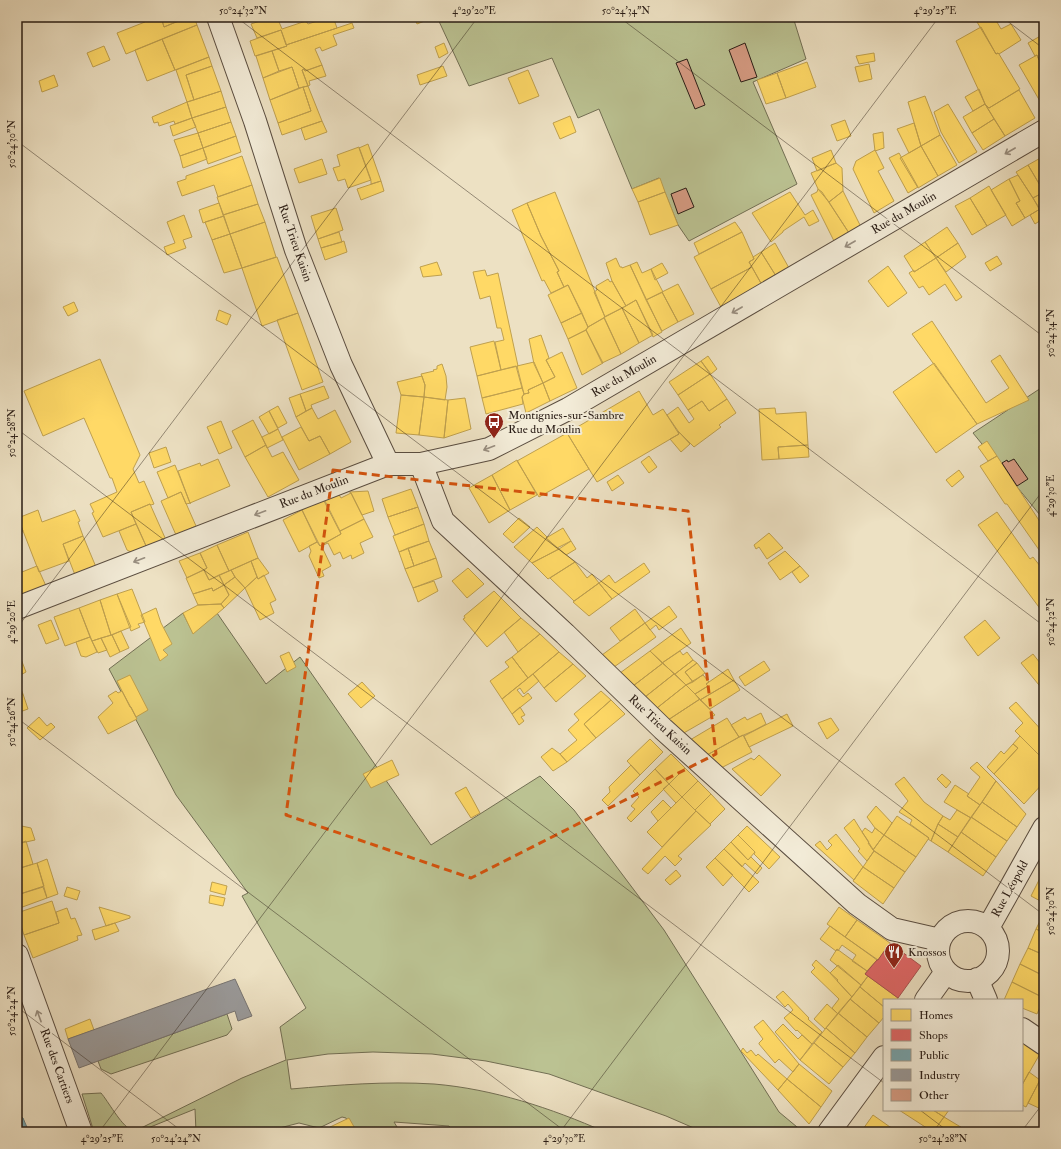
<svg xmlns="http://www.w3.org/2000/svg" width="1061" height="1149" font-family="'IM FELL Double Pica',serif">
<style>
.green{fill:#bbc292;stroke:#726f54}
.homes{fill:#ffd966;stroke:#bfa04e}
.shops{fill:#e06666;stroke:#a9504e}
.public{fill:#76a5af;stroke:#5f7c81}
.industry{fill:#999;stroke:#777471}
.building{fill:#d79c84;stroke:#291c15}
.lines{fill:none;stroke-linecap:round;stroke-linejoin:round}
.minor-casing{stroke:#5a4d40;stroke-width:24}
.minor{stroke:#f3ecd8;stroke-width:22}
.oneway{stroke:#988e80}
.marked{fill:none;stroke:#d5530d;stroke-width:3;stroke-dasharray:8 5;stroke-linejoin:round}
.ticks{fill:none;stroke:#291c15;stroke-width:1;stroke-opacity:0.45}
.labels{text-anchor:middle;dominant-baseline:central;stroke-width:4;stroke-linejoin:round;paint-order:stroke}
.street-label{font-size:12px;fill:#291c15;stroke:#f3ecd8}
.poi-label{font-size:12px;fill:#291c15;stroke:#f3ecd8;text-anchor:start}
.neatline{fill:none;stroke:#291c15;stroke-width:1.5}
.ticks-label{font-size:10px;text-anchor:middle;fill:#291c15}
</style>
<rect width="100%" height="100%" fill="#ede1c3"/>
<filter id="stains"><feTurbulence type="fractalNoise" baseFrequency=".005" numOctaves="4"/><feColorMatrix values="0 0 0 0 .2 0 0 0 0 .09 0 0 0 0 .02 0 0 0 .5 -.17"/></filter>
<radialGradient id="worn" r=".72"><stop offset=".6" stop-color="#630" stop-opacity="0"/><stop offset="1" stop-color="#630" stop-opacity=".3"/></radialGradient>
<path class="green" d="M437,17H793L806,59L753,82L797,184L689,241L678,225L659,178L632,189L599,109L578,118L552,58L469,86Z
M1044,386V520L973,433Z
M183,613L193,633L217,613L266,684L300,657L431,845L540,776L574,810L664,930L779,1112L803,1132H703L666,1116L549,1074L486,1061L432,1054L373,1052L328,1054L287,1060L291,1089C338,1085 386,1081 434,1084C493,1089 551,1108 605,1132H453L449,1126L394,1122L400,1132H354L346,1118L342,1117L319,1128L299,1123L264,1132H196L195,1109L138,1132H94L82,1094L101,1093C108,1101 121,1125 130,1129C132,1129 135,1129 137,1130L242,1078L286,1060L280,1027L306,1008L242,896L248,893L176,795L109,669Z
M227,1014L232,1029L227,1035L111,1074L101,1069L98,1061Z"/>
<path class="homes" d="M144,17H161L164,27L188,17H194L197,25L126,54L117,33L145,22Z
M161,17H188L164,27Z
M272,17H277L282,29L306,21L308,24L330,17H333L337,28L286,45L281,30L257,38L251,24Z
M414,17H426L427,20L417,24Z
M986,17H994L1001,29L1011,24L1021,40L999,54L998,53L996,54L977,22Z
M352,23L354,28L333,35L337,45L322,51L320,47L315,49L322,65L305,71L304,69L302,70L308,86L299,88L292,67L279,71L272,51L287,46L286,45Z
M197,25L209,57L175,70L162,39Z
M981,27L996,54L998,53L999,54L1020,89L989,108L985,104L956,41Z
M281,30L287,46L255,56L250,41Z
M1044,34V57L1039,60L1037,55L1035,56L1028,43Z
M162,39L175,70L147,81L135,50Z
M444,43L448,53L439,58L435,47Z
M104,46L110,60L93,67L87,53Z
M272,51L279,71L263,78L256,56Z
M874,53L875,61L859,64L856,56Z
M1037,55L1039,60L1044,57V101L1041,103L1019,65Z
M209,57L212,66L186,75L194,100L187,102L176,70Z
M807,62L816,87L786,98L777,73Z
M869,64L872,79L859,82L855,67Z
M322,65L326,76L309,81L310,85L308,86L302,70L304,69L305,71Z
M212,66L221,91L194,100L186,75Z
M443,66L447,76L420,85L417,75Z
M292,67L299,88L270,100L263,78Z
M528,70L539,96L519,104L508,78Z
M777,73L786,98L766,104L757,80Z
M54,75L58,86L42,92L39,81Z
M308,86L322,121L282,135L278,123L311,111L303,87Z
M303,87L311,111L278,123L270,100Z
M979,89L985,104L973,111L965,97Z
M1019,90L1035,118L1005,136L985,104L989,108Z
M221,91L226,107L192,118L187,102Z
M925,96L940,135L921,146L908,102Z
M187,102L192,118L175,124L174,121L159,126L158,122L154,123L152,117Z
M948,104L977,152L959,163L941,132L934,112Z
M985,104L994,119L972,133L963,117Z
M226,107L231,122L198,133L192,118Z
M570,116L576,132L560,139L553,123Z
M192,118L196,127L173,136L170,126Z
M994,119L1005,136L983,150L972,133Z
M845,120L851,136L837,141L831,125Z
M322,121L327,132L305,140L301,128Z
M231,122L236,136L203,148L198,133Z
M914,123L921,146L909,153L897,129Z
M883,132L884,148L875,151L873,134Z
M198,133L203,148L180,156L174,140Z
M940,135L957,165L938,176L921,146Z
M236,136L241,152L208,164L203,148Z
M368,144L381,181L371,184V181L359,148Z
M921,146L938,176L918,188L900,158Z
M359,147L371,180L348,188L345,179L338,181L333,168L340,166L337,155Z
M203,148L207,159L183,168L180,156Z
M831,150L836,163L817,171L812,158Z
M875,150L884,168L878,171L894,201L874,213L853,169L856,161Z
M899,153L918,187L908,193L889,158Z
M242,156L252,185L218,197L214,185L182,196L177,182L186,179V176Z
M1044,156V192L1028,165Z
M322,159L327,174L299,183L294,169Z
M836,163L842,168L843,191L829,202L818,189L811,173Z
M1028,165L1044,192L1033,198L1016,172Z
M1018,175L1040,209L1025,218L1016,203L1020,201L1009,179Z
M660,178L665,192L638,202L632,189Z
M1009,179L1020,201L1016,203L1025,218L1012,226L991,190Z
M381,181L384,191L361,200L357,189Z
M252,185L258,204L223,215L217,197Z
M989,186L1006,215L987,226L970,198Z
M818,189L822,192L849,233L834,241L811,195L817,192Z
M843,191L861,227L849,233L829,202Z
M555,192L605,317L588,327L568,285L564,287L557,272L559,271L541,236L527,203Z
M665,192L678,225L650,235L638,202Z
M790,192L805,215L813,210L819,221L809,226L804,217L783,231V232L771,242L752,213Z
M1044,192V218L1033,198Z
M970,198L987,226L972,235L955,206Z
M219,203L224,216L203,223L199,210Z
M527,203L541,236L559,271L557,272L564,287L551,293L544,280L542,281L512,210Z
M258,204L265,222L230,234L223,215Z
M336,208L343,230L318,239L311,216Z
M1040,209L1044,218L1035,224L1030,215Z
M184,215L192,237L183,240L186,248L167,255L164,247L175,243L167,222Z
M224,216L230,234L212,240L205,222Z
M265,222L276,257L242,268L230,234Z
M735,222L742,232L699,254L694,243Z
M947,227L958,243L936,258L925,242Z
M339,232L342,242L321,248L318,239Z
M742,232L754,259L749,262L752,267L711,289L694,257Z
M230,234L242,268L224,273L212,240Z
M344,241L347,252L325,260L321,248Z
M925,242L936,258L914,272L904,256Z
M775,243L789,268L776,276L761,252Z
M958,243L966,257L946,272L936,258Z
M761,252L776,276L762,285L749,262L754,259L753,257Z
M997,256L1002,264L990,271L985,263Z
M277,257L298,313L262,326L242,268Z
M616,258L620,267H622V268L630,265L662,332L653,337L636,300L626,306L612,281L606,263Z
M936,258L962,297L956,301L945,284L929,295L923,286L919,288L909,273L914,270V272Z
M437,262L442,275L423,277L420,267Z
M637,262L642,273L651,269L663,292L646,300L630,265Z
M662,263L668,273L655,280L651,269Z
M888,266L907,293L888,307L868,281Z
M752,267L762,285L721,307L711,289Z
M485,270L487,276L498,273L518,366L501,370L495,342L504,340L501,328H497L490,296L480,299L473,272Z
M608,279L610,282L612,281L626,306L605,317L594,292L597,290L596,286Z
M678,284L694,314L678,322L662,292Z
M568,285L582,313L561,323L548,295Z
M662,292L678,322L662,331L646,300Z
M636,300L653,335L639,343L622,308Z
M74,302L78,311L68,316L63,307Z
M622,308L639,343L621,354L604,317Z
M219,310L231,315L227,325L216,320Z
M298,313L323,382L302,390L277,320Z
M582,313L588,327L586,330L568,339L561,323Z
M604,318L621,354L602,363L586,330L588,327Z
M932,321L986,403L1009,388L991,361L1000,355L1029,400L977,424L912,334Z
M586,330L603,363L582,375L568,339Z
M541,335L549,358L546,360L555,377L543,383L534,364L529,339Z
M494,341L501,370L477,376L470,347Z
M562,352L577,388L550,401L543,383L555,377L546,360Z
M708,356L717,369L711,374L701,361Z
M100,359L140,455L133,469L139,483L144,481L154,504L151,505L150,504L131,512L136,524L103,537L92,513L94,512L90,504L117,492L112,478H110L84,418L43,436L24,391Z
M701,361L710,374L678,395L669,382Z
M534,362L543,383L528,390L529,393L524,394L517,366Z
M934,363L977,424L936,453L893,392Z
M442,364L446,376L447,387L445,400L424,397L425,385L421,374L434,371L433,370L437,369V366Z
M516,366L522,388L482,398L477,376Z
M710,374L727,399L709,411L702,401L688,410L678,395Z
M422,376L425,385L424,397L401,395L397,382Z
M543,383L550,401L526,413L522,397L524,394L529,393L528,390Z
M324,386L329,398L311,405L312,408L306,411L300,394Z
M522,388L524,394L522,397L523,404L486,414L482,398Z
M639,391L653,415L663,409L679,434L597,482L567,433Z
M300,394L306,411L296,417L289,398Z
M401,395L424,397L419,435L396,433Z
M424,397L448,400L444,438L419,435Z
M465,398L471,429L444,438L448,400Z
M727,399L736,413L719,425L721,427L694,447L678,431L667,415L678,407L689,423L694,419L688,410L702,401L709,411Z
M278,406L287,423L278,428L269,411Z
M312,408L318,419L335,410L351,442L330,454L320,436L309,441L296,417Z
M775,408L776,414L806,412L808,445L778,447L779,459L762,460L759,409Z
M269,411L278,429L269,434L259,417Z
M253,420L266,445L245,457L232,431Z
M221,421L232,448L219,454L207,427Z
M301,427L309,441L320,436L330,454L299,470L282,437Z
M278,429L283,440L267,448L262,437Z
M678,431L690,444L681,452L670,439L679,434Z
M567,433L589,469L539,497L517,461Z
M987,441L997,456L988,461L978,447Z
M266,445L272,457L283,452L299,480L268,497L245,457Z
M808,445L809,457L779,459L778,447Z
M166,447L171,462L154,468L149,453Z
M649,456L657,467L649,473L641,462Z
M997,456L1044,528V557L1007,504H1005L980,466Z
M218,459L230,486L190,503L178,471L200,463L201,466Z
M517,460L537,495L510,510L492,475Z
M175,465L190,503H191L186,504L181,492L168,498L157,472Z
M959,470L964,477L952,487L946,480Z
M492,475L510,510L489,523L469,488Z
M618,475L624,483L612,491L607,482Z
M411,489L418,507L388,517L382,499Z
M368,491L374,511L362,515L351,493H350V492Z
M181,492L196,526L176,535L161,501Z
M338,493L341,498L351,493L364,519L340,531L324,499Z
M323,499L341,534L320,546L302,510Z
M150,504L166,540L147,548L131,512Z
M418,507L424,524L395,535L388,517Z
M38,510L42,522L75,510L80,521L78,522L83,536L63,544L69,561L39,572L18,518Z
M302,510L317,542L299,552L283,520Z
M997,512L1030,559L1033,557L1044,571V614L978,525Z
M18,518L23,531L17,534V519Z
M519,518L530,527L513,543L503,534Z
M364,519L373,537L360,543L364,553L352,559L351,555L343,559L340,552L334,555L328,543L321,546V545L341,534L340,531Z
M136,524L147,548L133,553L127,550L119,531Z
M424,524L429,541L399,552L393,536Z
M537,527L547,537L546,538L559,549L532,563L514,547Z
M563,528L571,541L557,548L546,538Z
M248,532L258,558L229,571L217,545Z
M769,533L783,548L767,559L759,547L756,549L754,545Z
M83,536L96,567L75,575L63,544Z
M429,541L436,558L414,566L408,548Z
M571,541L576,549L566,555L559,549Z
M317,542L320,546L321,545L331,566L322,571L324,576L319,578L309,556L311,551L309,546Z
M217,545L229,571L209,580L204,570L207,568L200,553Z
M408,548L414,566L405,569L399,552Z
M559,549L575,562L548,579L532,563Z
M785,551L800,566L780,580L768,563Z
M200,553L207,568L187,578L179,561Z
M258,558L269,573L258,579L251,561Z
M436,558L442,577L413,588L405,569Z
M251,561L257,577L245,588L235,577L231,570Z
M575,562L587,578L592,574L599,583L574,601L550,578Z
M644,563L650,572L612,599L599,583L609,575L615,583Z
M37,566L46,586L17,597V574Z
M800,566L809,576L800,583L792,572Z
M468,568L484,584L467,598L452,581Z
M204,570L209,580L219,575L224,585L213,591L212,588L193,594L186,578Z
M231,570L235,577L224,585L219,575Z
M264,575L276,600L270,603L274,613L260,620L245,588L257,577L258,579Z
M235,577L245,588L224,608L221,604L229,595L224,585Z
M434,581L438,591L418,602L413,588Z
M599,583L612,599L589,616L573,602Z
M224,585L229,595L221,604L198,605L193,594L212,588L213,591Z
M132,589L145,622L138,624L140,627L131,631L117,594Z
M494,591L521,618L487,647L463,619L465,618L464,616Z
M117,594L131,627L111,635L100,600Z
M100,600L111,635L92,641L79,608Z
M221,604L224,608L193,634L183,613L198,605Z
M669,606L677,617L659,630L656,625L650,630L645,623Z
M79,608L90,637L65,646L54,617Z
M156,608L161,623L172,644L163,650L168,655L160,661L141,615Z
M635,609L645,623L620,641L610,628Z
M521,618L540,634L518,652L504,632Z
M51,620L59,639L46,644L38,625Z
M985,620L1000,638L978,656L964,637Z
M645,623L656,637L614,667L602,655Z
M681,628L691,643L662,663L650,651Z
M121,631L129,648L120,652L112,635Z
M540,634L559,652L528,678L512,657Z
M112,635L120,652L110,657L101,638Z
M90,637L97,652L86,657L81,656L76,642Z
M101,638L107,650L98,653L92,641Z
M650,651L663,663L633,686L620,673Z
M680,651L683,655L687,652L693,660L675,674L662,663Z
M289,652L296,667L287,672L280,656Z
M559,652L573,664L544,688L533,674Z
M1033,654L1044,668V689L1043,690L1021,663Z
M512,657L528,678L502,699L490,681L509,667L505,662Z
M21,659L26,672L17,677V660Z
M693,660L697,663L685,672L693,682L686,685L675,674Z
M764,661L770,670L745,686L739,677Z
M663,663L674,674L645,697L633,686Z
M697,663L705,673L693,682L685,672Z
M573,664L586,676L556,702L544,688Z
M728,669L734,680L700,700L695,694L708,686L706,684Z
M533,674L539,681L524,694L520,688L517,690L523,697L528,693L532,698L512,714L502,699Z
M674,674L686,685L657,708L645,697Z
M130,675L148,710L136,717L131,707H130L117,681Z
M703,675L709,682L706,684L708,686L695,694L686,685Z
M17,680L23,694L17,696Z
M734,680L740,690L710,709L700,700Z
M362,682L375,696L361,708L348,694Z
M686,685L700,699L668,720L657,708Z
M116,691L118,693L122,691L137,719L108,734L98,717L113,703L108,696Z
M601,691L611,700L584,724L596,738L567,762L560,754L577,740L568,730L579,720L574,714Z
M23,694L28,709L17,713V696Z
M700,699L715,715L682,734L668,720Z
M611,700L625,714L596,738L584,724Z
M1016,702L1044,733V760L1015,731L1023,723L1009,708Z
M520,707L525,715L521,717L524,721L519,725L512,714Z
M761,713L766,724L753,731L739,737L731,725L745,717L747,720Z
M787,714L793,726L749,747L744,736Z
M39,717L47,726L51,723L55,727L40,740L27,728Z
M727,718L739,737L707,755L690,740Z
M831,718L839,730L827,739L818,723Z
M743,735L752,752L721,768L707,755Z
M1020,736L1044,760V782L1024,804L994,774L1018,748L1013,744Z
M650,739L663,752L640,775L627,761Z
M1013,744L1018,748L994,774L987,767L1001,751L1004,754Z
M552,748L560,754L567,762L553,771L541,757Z
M671,754L685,768L669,784L655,769Z
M759,755L781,775L761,796L732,769L751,758L754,760Z
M392,760L399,775L371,788L363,774Z
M977,762L996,781L980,805L967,796L980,777L970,768Z
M631,765L640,775L608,806L602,800L610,792L609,787Z
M685,768L698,781L682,797L669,784Z
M655,769L669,784L631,822L627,818L635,809L631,806L639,797L633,791Z
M942,774L951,782L946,788L937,779Z
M904,777L924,802L943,816L938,824L931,841L928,839L929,838L910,824L912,820L899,812L908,801L895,784Z
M698,781L711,794L695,810L682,797Z
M996,781L1026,814L1017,827L982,802Z
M669,784L682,797L676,803L663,789Z
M955,785L969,794L967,796L980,805L971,818L944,802Z
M466,787L480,813L471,818L455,793Z
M711,794L725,809L710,824L695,810Z
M682,797L696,811L662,847L647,832Z
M663,800L671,808L658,821L651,812Z
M982,802L1017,827L1007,841L971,817Z
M876,806L892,823L884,835L875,828L867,817Z
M957,810L971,818L958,837L938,824L943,816L950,820Z
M696,811L711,825L678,856L682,859L675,866L665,856L648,874L642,869Z
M897,816L929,838L916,857L884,835Z
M971,817L1007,841L996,857L961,832Z
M854,819L874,851L867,861L858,851L860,849L844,828Z
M938,824L958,837L948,852L931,841Z
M17,825L31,828L35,840L17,844Z
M747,826L780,857L769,869L754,854L755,852L738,835Z
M865,828L872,833L875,828L884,835L873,850L868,843L869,842L862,832Z
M961,832L996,857L983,876L948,852Z
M836,834L863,867L854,880L815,845L820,841L827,850L832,845L828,841Z
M738,835L755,852L748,860L731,842Z
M884,835L916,857L905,872L873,850Z
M26,841L33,864L17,869V844Z
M731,842L748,860L751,857L762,868L757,874L745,863L742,867L724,849Z
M724,849L759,882L749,892L715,858Z
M874,851L905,872L894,888L863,867Z
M715,858L733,875L723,886L706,867Z
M47,859L58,894L47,898L37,863Z
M37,863L44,886L17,895V869Z
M863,867L894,888L883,904L853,881Z
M676,870L681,876L670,885L665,880Z
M1040,878L1044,880V903L1031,896Z
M212,882L227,886L225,895L210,891Z
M43,887L47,898L17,909V895Z
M67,887L80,891L77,900L64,896Z
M210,895L225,898L223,906L209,903Z
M52,901L59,923L24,935L17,913Z
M99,907L130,916V918L106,926Z
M839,907L857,920L845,937L827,924Z
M67,908L71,919L75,918L82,935L77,936L78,940L33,958L24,935L59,923L56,912Z
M1044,913V933L1036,929Z
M857,920L890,943L878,960L845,937Z
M115,923L119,931L95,940L92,930Z
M830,926L877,960L867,971L852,961L856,955L842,945L838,951L837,949L836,951L820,939Z
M1036,929L1044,933V955L1028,948Z
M1028,948L1044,955V976L1020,964Z
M837,949L867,971L865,974L868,976L861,985L830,960Z
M816,960L838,980L837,981L852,997L838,1014L832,1008L839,999L811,972L815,968L812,965Z
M1020,964L1044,976V998L1012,982Z
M838,965L861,985L852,997L830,973Z
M868,976L898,998L897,1000H884V1007L860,987Z
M1012,982L1044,998L1037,1014L1022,1008V1000H1004Z
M860,987L884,1007V1017L879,1023L850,999Z
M783,991L809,1018L808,1019L822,1032L812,1044L797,1030L796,1031L784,1018L793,1010L788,1004L785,1007L776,997Z
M850,999L879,1023L867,1037L838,1013Z
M827,1004L838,1014L825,1029L814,1019Z
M838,1013L867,1037L855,1053L826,1028Z
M90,1019L94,1030L68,1039L65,1029Z
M763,1020L799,1064L793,1072L779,1059L775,1063L759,1044V1043L763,1039L754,1027Z
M783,1024L798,1039L802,1035L812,1044L800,1060L775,1032Z
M826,1028L855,1053L843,1067L814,1043Z
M1022,1041L1041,1052L1022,1085Z
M814,1043L843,1067L829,1084L800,1060Z
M743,1048L747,1053L751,1050L756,1056L758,1054L787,1079L778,1090L741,1051Z
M799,1064L832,1091L821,1107L787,1079Z
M1029,1072L1040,1080L1026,1107L1022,1105V1085Z
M787,1079L821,1107L809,1124L778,1090Z
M1040,1080L1044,1083V1104L1041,1109L1028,1103Z
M899,1110H933L944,1117L933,1132Z
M933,1110H949L944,1117Z
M873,1115L890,1127L902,1132H868L863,1129Z
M944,1117L969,1132H933Z
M349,1118L357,1132H333L330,1127Z"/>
<path class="shops" d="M890,943L921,966L898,998L865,974L877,960H878Z"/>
<path class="public" d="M17,1115L23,1118L29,1132H17Z"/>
<path class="industry" d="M235,979L252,1016L238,1021L235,1011L79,1068L68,1039Z"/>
<path class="building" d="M745,43L757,77L741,82L729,50Z
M687,59L705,105L695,109L676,63Z
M686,188L694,207L678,214L671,194Z
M1014,459L1028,479L1017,486L1002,463L1007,460L1008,462Z"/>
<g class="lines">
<g class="minor-casing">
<path id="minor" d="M218,17L255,121L296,250L341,365L388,464
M421,464L443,521L565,634L663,729L857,904L892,929L940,940
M17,608L388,464H421L489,449L568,409L1044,131
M938 951a30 30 0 1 1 60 0a30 30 0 1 1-60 0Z
M988,928L1044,828
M17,955L81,1132
M977,979L986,1000
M926,1000L946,972
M1022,1029L1044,1044
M829,1132L884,1057"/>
</g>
<use href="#minor" class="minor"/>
</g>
<defs><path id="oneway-shaft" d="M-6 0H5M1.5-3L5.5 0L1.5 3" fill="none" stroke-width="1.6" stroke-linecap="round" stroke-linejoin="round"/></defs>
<g class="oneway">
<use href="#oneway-shaft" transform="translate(1010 151) rotate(150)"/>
<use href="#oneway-shaft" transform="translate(850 244) rotate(150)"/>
<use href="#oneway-shaft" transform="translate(737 310) rotate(150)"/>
<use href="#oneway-shaft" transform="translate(489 448) rotate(159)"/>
<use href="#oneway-shaft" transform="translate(260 513) rotate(159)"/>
<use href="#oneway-shaft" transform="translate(139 560) rotate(159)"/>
<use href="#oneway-shaft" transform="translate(39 1016) rotate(-110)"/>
</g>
<path class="marked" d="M333,470L688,511L716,754L471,878L286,815Z"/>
<path class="ticks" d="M236,17L1044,626M619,17L1044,337M1002,17L1044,49M17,141L1044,915M17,429L884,1083M17,628L478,17M17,718L566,1132M17,1007L183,1132M920,1110L949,1132M99,1132L939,17M560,1132L1044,489M1021,1132L1044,1102"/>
<defs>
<g id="bus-pin" transform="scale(1)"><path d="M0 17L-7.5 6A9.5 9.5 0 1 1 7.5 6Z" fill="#8f2418" stroke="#f3ecd8"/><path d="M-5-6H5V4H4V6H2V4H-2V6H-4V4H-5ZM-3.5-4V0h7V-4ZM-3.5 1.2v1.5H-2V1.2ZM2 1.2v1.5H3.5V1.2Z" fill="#fff"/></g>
<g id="restaurant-pin" transform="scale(1)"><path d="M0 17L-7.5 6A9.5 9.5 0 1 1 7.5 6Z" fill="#8f2418" stroke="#f3ecd8"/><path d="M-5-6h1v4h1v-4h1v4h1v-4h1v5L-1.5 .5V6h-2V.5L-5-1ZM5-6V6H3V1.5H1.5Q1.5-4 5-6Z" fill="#fff"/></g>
</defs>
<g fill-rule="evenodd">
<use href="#bus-pin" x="494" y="422"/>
<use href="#restaurant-pin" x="894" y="952"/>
</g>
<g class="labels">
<g class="street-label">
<text transform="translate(904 213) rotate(-30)">Rue du Moulin</text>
<text transform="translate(295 243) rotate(71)">Rue Trieu Kaisin</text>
<text transform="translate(624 376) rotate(-30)">Rue du Moulin</text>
<text transform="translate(314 492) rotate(-21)">Rue du Moulin</text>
<text transform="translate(660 725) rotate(43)">Rue Trieu Kaisin</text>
<text transform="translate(1010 889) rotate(-61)">Rue Léopold</text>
<text transform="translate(57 1066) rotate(70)">Rue des Cartiers</text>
</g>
<g class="poi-label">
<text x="508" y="415">Montignies-sur-Sambre<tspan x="508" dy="14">Rue du Moulin</tspan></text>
<text x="908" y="952">Knossos</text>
</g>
</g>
<rect width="1061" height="1149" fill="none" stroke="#ede1c3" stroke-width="44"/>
<rect x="883" y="999" width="140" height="112" fill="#f3ecd8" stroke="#a2998a"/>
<rect x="891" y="1009" width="20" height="12" fill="#ffd966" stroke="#a2998a"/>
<text x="919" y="1019" font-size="12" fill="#291c15">Homes</text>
<rect x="891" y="1029" width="20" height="12" fill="#e06666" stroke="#a2998a"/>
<text x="919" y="1039" font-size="12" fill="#291c15">Shops</text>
<rect x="891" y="1049" width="20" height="12" fill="#76a5af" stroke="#a2998a"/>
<text x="919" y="1059" font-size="12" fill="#291c15">Public</text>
<rect x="891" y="1069" width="20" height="12" fill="#999999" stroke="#a2998a"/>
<text x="919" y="1079" font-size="12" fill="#291c15">Industry</text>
<rect x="891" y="1089" width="20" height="12" fill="#d79c84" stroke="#a2998a"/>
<text x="919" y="1099" font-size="12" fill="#291c15">Other</text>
<rect x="22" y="22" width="1017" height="1105" class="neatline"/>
<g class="ticks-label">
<text x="243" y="14">50°24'32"N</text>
<text x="474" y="14">4°29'20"E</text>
<text x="626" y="14">50°24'34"N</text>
<text x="935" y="14">4°29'25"E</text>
<text transform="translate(11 144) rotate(-90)" y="4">50°24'30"N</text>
<text transform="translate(1050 333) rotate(-90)" y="4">50°24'34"N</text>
<text transform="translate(11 433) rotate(-90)" y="4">50°24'28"N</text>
<text transform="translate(1050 496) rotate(-90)" y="4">4°29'30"E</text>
<text transform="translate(11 622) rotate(-90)" y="4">4°29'20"E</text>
<text transform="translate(1050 622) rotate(-90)" y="4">50°24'32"N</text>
<text transform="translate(11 722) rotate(-90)" y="4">50°24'26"N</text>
<text transform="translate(1050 911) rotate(-90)" y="4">50°24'30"N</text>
<text transform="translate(11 1011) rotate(-90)" y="4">50°24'24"N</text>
<text x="102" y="1142">4°29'25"E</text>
<text x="176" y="1142">50°24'24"N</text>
<text x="564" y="1142">4°29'30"E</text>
<text x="943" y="1142">50°24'28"N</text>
</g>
<rect width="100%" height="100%" filter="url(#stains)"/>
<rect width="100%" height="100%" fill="url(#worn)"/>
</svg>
